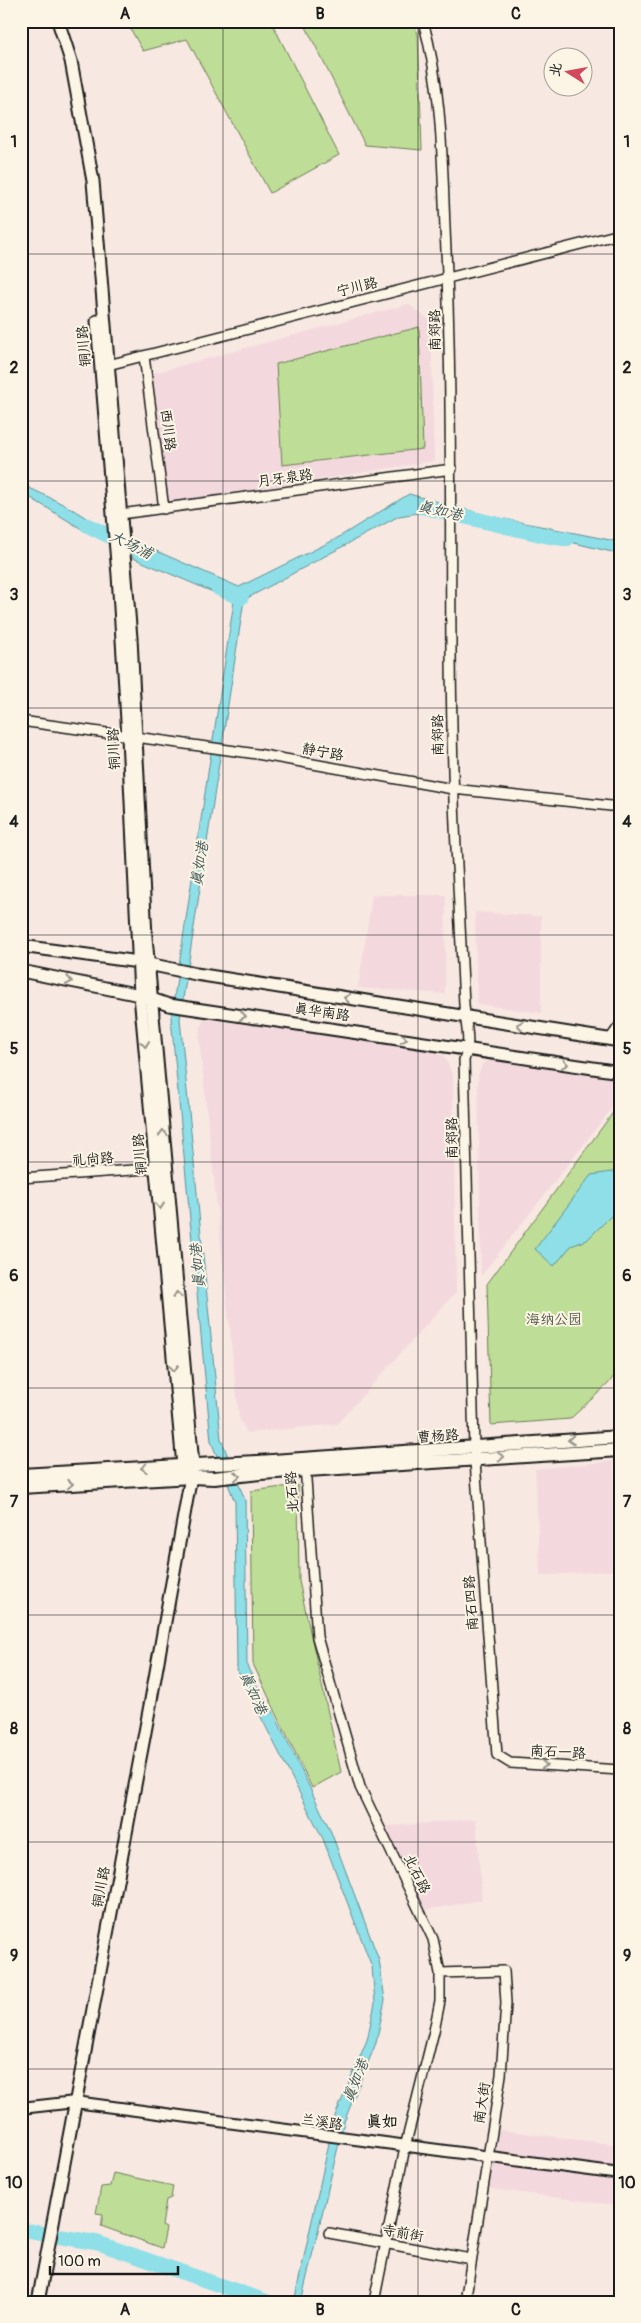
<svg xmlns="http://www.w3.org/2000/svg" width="641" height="2323" font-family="Pangolin,'LXGW WenKai TC',sans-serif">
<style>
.built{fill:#f3d9de}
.green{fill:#bedd96;stroke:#6d7c59}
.water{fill:#8edfe7;stroke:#609196}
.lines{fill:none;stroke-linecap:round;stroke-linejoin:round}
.river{stroke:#8edfe7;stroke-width:15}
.minor-casing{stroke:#1c1c1c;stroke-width:12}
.tertiary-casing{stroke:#1c1c1c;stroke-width:14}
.secondary-casing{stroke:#1c1c1c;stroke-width:15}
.primary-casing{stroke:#1c1c1c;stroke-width:16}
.minor{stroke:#fcf5e5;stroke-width:9}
.tertiary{stroke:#fcf5e5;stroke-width:10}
.secondary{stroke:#fcf5e5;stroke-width:11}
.primary{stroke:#fcf5e5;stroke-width:12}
.primary-bridge-casing{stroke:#1c1c1c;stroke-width:16;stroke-linecap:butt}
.primary-bridge{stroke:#fcf5e5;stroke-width:12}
.oneway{stroke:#97938b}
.grid{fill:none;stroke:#1c1c1c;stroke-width:1;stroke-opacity:0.55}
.labels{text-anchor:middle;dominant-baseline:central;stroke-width:4;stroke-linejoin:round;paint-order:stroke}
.street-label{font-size:14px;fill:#1c1c1c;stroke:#fcf5e5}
.park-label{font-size:14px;fill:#4d5641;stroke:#fcf5e5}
.water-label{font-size:15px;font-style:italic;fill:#3e5659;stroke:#fcf5e5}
.quarter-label{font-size:16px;font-weight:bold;fill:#1c1c1c;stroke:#fcf5e5}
.neatline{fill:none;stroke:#1c1c1c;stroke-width:2}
.grid-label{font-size:16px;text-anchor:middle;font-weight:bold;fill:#1c1c1c}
</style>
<rect width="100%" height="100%" fill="#f8e8e2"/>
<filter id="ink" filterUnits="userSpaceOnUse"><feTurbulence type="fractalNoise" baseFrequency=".02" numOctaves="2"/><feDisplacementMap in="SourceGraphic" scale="10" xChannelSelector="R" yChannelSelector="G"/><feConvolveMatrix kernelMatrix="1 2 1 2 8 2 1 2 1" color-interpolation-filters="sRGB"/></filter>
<g filter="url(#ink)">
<path class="built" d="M408,304L431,321L434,461L166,504L150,374Z
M372,895H446L445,994L358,988Z
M475,912L541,916V1013L477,1004Z
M204,1019L426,1048L444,1056L453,1075L456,1292L337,1424L247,1433L239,1418L199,1038L200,1029Z
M495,1058L620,1080V1098L481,1276L478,1076L483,1063Z
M614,1461L619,1570L540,1576L535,1469Z
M476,1819L482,1900L420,1911L379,1827Z
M492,2129L620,2145V2206L482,2188Z"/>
<path class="green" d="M126,21H271L339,155L270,193L187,39L143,51Z
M303,21H413L418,34L422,150L365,145Z
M419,327L423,449L282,465L276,364Z
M620,1103V1368L608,1384L570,1419L491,1425L487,1284Z
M298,1485L299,1581L341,1772L312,1788L253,1664L251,1491Z
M113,2173L173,2186L171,2198L166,2200L162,2226L166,2228L162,2248L101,2226L103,2214L96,2213L101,2187L110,2186Z"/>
<path class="water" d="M21,484C41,494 101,518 105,540L85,531L21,492Z
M409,494L490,516L620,542V554L438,510L399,516L244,600L180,1019L221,1439L245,1500L247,1666L261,1694L273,1711L331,1832L379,1960L385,2000L376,2043L344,2122L301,2302H294L335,2116L367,2040L375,2003L372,1967L323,1839L237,1670L235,1502L211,1441L171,1018L234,601L133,558L131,540L239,587L334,540Z
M619,1171L617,1210L587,1240L571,1246L554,1266L535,1249L591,1175Z"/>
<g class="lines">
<path class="river" d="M419,506L547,536L567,539
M87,525L149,556
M218,588L241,598
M21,2230L98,2243L268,2302"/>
<g class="minor-casing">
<path id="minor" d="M423,21C444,95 442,174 446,250C455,449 446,648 456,847C459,899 461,951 464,1004C465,1023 472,1042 464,1060L474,1448L497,1755L510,1763L620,1770
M144,356L164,509
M104,366L620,234
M121,514L452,469
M21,721L257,754L453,789L620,807
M610,1039L620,1025
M21,1178L161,1168
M305,1465L317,1637L360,1787L433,1939L440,1973V2001L434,2031L405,2147L374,2302
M440,1973L504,1971L506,2003L501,2075L465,2302
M329,2233L471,2259"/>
</g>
<g class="tertiary-casing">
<path id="tertiary" d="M21,2108L75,2102L620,2174"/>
</g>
<g class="secondary-casing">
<path id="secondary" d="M97,321L118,575L128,737L140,995L183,1466L188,1472
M21,946L139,962L196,974L620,1041
M21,971L140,995L169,1005L620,1072
M38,2302L151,1700L193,1465L146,937L131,638L93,181L71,61L58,21"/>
</g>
<g class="primary-casing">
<path id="primary" d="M258,1462L620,1437
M260,1473L620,1450
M21,1475L215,1464
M21,1487L191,1477L214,1478"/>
</g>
<use href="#minor" class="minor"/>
<use href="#tertiary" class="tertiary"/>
<use href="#secondary" class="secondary"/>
<use href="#primary" class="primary"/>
<g class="primary-bridge-casing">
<path id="primary-bridge" d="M215,1464L258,1462
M214,1478L260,1473"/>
</g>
<use href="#primary-bridge" class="primary-bridge"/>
</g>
<defs><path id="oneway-chevron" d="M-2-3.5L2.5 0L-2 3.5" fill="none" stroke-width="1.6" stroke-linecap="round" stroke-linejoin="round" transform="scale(1.25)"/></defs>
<g class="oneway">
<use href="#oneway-chevron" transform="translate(69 981) rotate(11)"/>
<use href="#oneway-chevron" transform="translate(347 998) rotate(-171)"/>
<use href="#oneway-chevron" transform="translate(243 1016) rotate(8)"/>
<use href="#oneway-chevron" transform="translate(520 1025) rotate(-171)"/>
<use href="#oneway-chevron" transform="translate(404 1039) rotate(8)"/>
<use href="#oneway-chevron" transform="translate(145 1044) rotate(84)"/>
<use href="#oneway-chevron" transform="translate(565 1064) rotate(9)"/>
<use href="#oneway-chevron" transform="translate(163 1133) rotate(-94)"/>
<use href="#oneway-chevron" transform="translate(160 1206) rotate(85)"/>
<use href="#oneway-chevron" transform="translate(177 1295) rotate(-95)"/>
<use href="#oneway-chevron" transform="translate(174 1368) rotate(85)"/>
<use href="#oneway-chevron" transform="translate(571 1440) rotate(176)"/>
<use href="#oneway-chevron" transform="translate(501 1457) rotate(-3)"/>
<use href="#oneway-chevron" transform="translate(144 1468) rotate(177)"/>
<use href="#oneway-chevron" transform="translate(237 1476) rotate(-5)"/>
<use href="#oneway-chevron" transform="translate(70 1484) rotate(-3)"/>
<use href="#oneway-chevron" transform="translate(544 1765) rotate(3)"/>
</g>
</g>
<path class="grid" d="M223,21V2302M418,21V2302M21,254H620M21,481H620M21,708H620M21,935H620M21,1162H620M21,1388H620M21,1615H620M21,1842H620M21,2069H620"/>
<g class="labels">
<g class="street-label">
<text transform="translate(357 287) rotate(-14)">宁川路</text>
<text transform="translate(435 330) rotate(-91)">南郑路</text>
<text transform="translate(84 346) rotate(-95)">铜川路</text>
<text transform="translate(168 430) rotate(83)">西川路</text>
<text transform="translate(285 478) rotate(-8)">月牙泉路</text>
<text transform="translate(438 735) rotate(-91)">南郑路</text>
<text transform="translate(114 749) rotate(-93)">铜川路</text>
<text transform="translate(323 752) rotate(10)">静宁路</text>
<text transform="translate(322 1012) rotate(8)">真华南路</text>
<text transform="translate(452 1138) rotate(-91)">南郑路</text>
<text transform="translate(140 1154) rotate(-95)">铜川路</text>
<text transform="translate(93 1159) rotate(-4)">礼尚路</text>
<text transform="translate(438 1436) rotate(-4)">曹杨路</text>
<text transform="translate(292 1492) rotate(-94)">北石路</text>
<text transform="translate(471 1603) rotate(-94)">南石四路</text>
<text transform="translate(558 1752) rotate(3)">南石一路</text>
<text transform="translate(417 1874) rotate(64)">北石路</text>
<text transform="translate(101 1887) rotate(-79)">铜川路</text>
<text transform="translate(482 2103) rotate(-81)">南大街</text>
<text transform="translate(322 2122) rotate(8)">兰溪路</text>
<text transform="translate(403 2233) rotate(10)">寺前街</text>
</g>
<g class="park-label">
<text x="554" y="1319">海纳公园</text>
</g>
<g class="water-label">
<text transform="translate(440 511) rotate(13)">真如港</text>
<text transform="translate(131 545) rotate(26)">大场浦</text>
<text transform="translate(200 864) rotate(-81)">真如港</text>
<text transform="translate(198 1266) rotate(-95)">真如港</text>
<text transform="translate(253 1693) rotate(66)">真如港</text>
<text transform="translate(356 2081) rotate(-68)">真如港</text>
</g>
<g class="quarter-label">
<text x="382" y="2122">真如</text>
</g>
</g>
<rect width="641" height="2323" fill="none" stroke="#fcf5e5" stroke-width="55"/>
<g transform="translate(568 72) rotate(281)"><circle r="24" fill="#fcf5e5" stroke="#a29e95"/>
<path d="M0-4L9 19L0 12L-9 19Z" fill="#d1495b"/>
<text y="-8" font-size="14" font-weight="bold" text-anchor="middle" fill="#1c1c1c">北</text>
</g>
<path d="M50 2266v8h128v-8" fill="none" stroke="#1c1c1c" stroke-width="2.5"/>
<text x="58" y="2266" font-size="15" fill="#1c1c1c" stroke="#fcf5e5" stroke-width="4" paint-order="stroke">100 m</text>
<rect x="28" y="28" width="586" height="2268" class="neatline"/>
<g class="grid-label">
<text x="125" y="19">A</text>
<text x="320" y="19">B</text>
<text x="516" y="19">C</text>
<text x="14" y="147">1</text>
<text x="627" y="147">1</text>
<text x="14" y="373">2</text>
<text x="627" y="373">2</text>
<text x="14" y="600">3</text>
<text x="627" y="600">3</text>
<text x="14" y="827">4</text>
<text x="627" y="827">4</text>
<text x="14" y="1054">5</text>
<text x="627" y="1054">5</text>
<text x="14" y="1281">6</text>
<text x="627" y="1281">6</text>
<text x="14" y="1507">7</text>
<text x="627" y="1507">7</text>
<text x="14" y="1734">8</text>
<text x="627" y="1734">8</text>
<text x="14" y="1961">9</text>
<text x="627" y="1961">9</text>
<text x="14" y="2188">10</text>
<text x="627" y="2188">10</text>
<text x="125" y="2315">A</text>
<text x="320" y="2315">B</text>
<text x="516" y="2315">C</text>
</g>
</svg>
